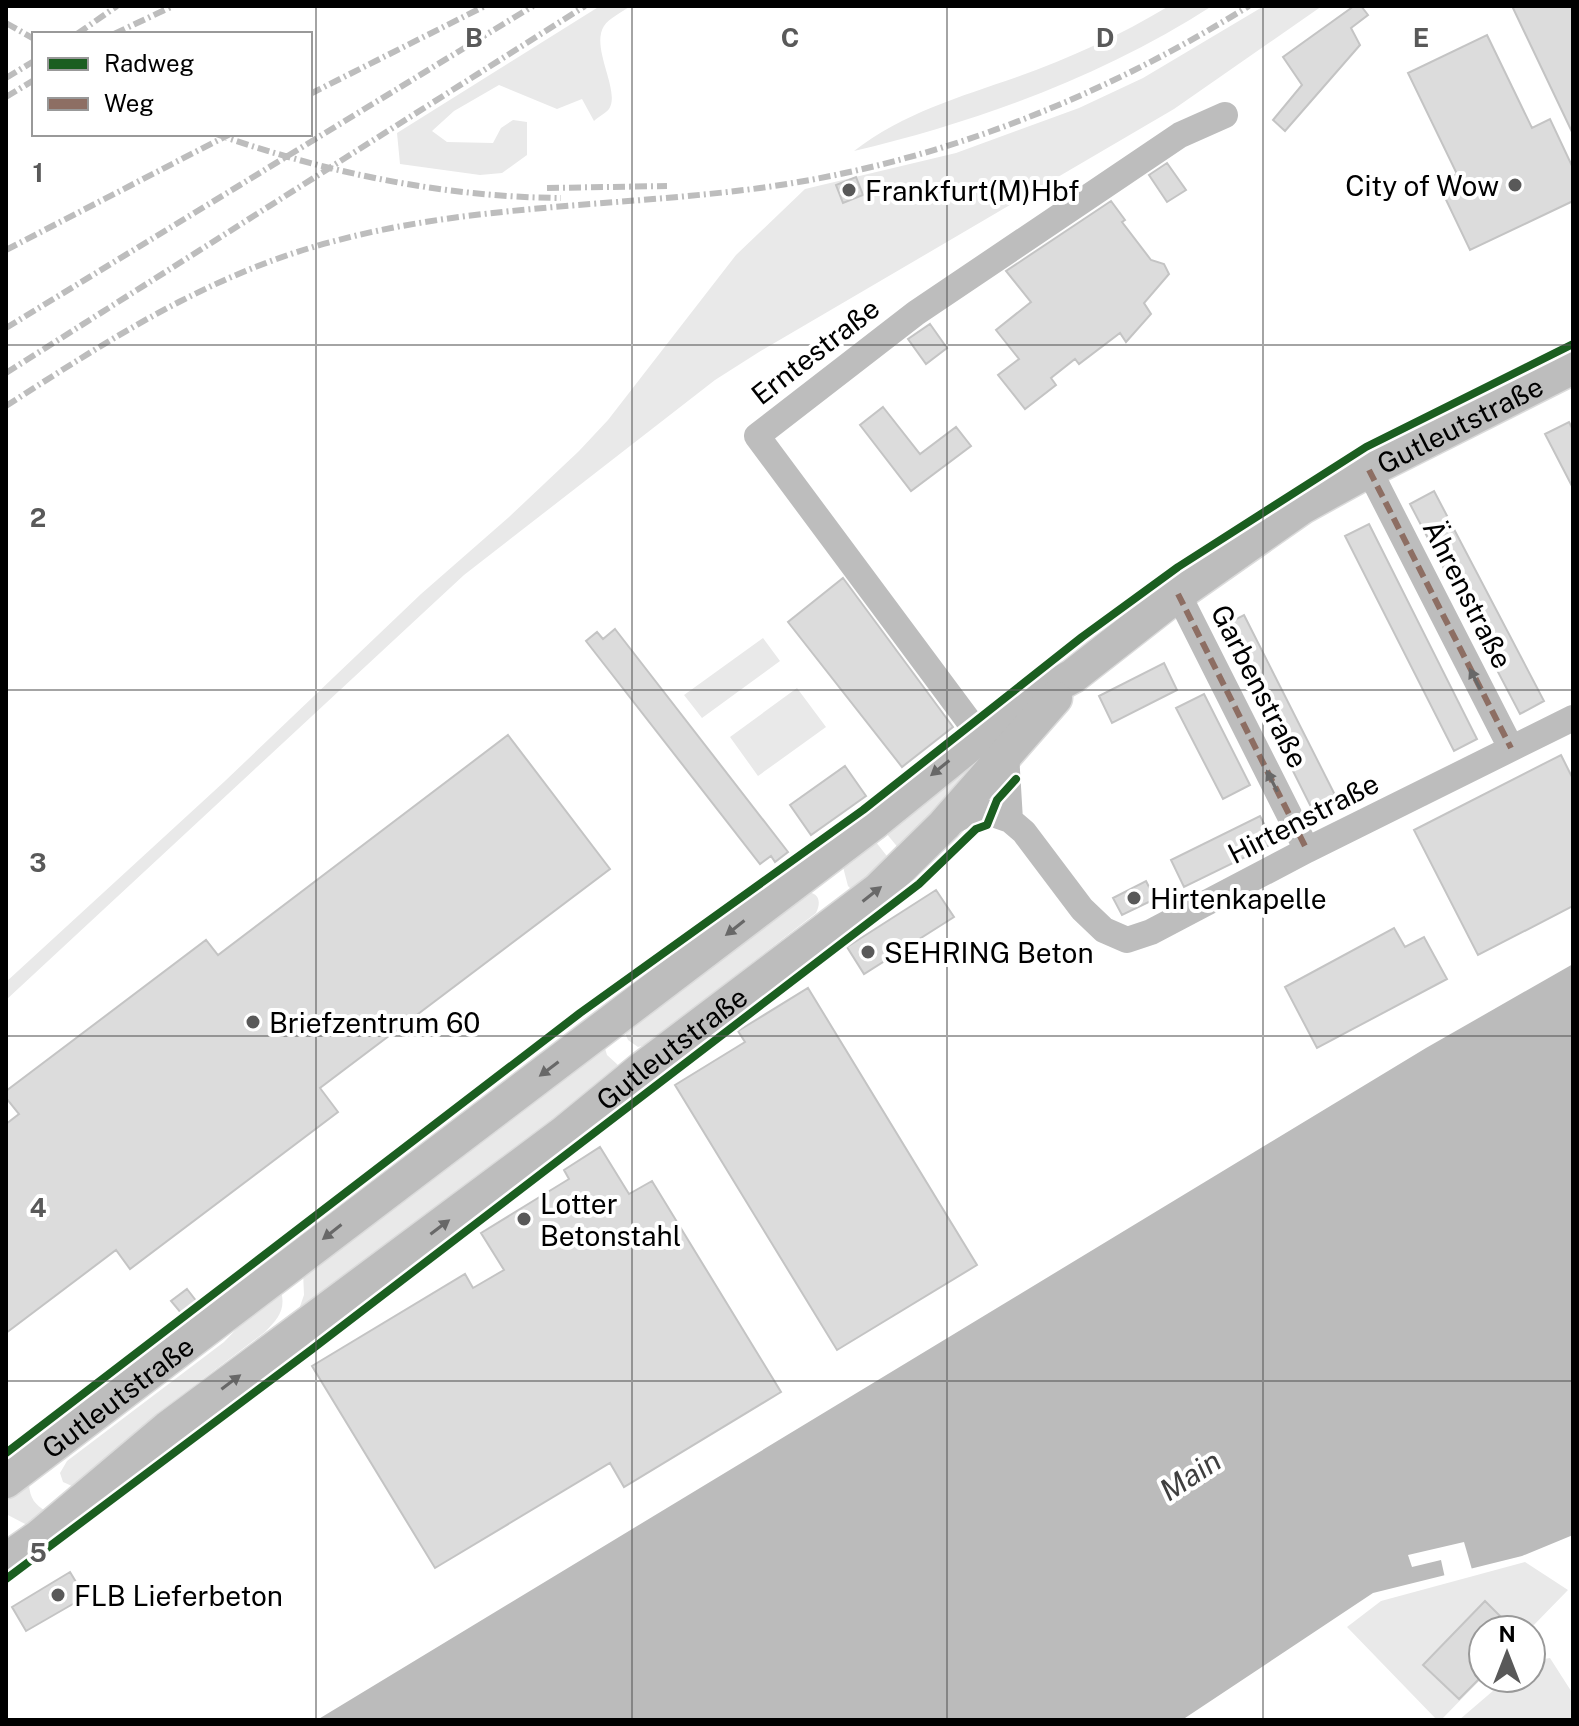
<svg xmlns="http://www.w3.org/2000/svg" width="1579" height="1726" font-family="'Public Sans',sans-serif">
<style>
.green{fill:#e9e9e9}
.water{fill:#bbb}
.pier{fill:#fff}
.building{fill:#dcdcdc;stroke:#c4c4c4;stroke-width:2}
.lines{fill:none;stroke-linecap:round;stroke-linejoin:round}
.major-casing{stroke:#dbdbdb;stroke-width:37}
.minor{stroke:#bdbdbd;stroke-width:26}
.major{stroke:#bdbdbd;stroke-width:34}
.rail{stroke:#bdbdbd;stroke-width:6;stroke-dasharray:12 4 2 4;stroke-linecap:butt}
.quiet{stroke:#8d6e63;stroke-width:6;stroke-dasharray:12 6;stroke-linecap:butt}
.cycleway-casing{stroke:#fff;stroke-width:13}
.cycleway{stroke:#1b5e20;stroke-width:8}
.oneway{fill:#686868}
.grid{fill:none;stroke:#595959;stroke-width:2;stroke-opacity:0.55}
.poi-dot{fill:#595959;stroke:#fff;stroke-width:3}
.labels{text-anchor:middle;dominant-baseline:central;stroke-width:8;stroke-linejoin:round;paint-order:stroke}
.poi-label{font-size:28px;fill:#000;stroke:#fff;text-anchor:start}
.street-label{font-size:28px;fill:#000;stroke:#fff}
.water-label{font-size:30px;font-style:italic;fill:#3f3f3f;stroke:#fff}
.grid-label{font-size:26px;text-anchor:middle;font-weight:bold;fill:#595959;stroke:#fff;stroke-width:8;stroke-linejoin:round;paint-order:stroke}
</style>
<rect width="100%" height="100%" fill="#fff"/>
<path class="green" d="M600,6H630C623,12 609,18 604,26C590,48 621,91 609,109C606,113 598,117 594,121L582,99L557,109L499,85L454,111L432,131L447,142L493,143L501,128L513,120L527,122V155L502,173L480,175L400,164L397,133Z
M1169,6H1212C1103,76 980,121 854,151C903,113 960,97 1017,77C1070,58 1121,35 1169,6Z
M1264,6H1322L1174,109L759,352L715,380L464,575L6,1000V982L225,781L421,594L509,517L579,451L608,420L736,255L805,189L956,153L1079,108L1143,78Z
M763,638L780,661L702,718L684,695Z
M797,688L826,727L758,776L730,737Z
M973,763L971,770L900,850L881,827Z
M872,837L890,860L855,893L848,886L843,867Z
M807,892C820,893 821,903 816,913L645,1045L638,1047L628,1040L625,1033Z
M603,1042L607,1055L618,1065L593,1091L298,1312L304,1295L303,1271Z
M281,1291C286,1310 278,1319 265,1332L154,1416L99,1471L79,1485L72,1486L63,1482L60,1473L67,1461L224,1342L247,1318Z
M25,1484L29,1485C30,1498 35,1505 46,1511L27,1525L6,1514V1498Z
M1525,1562L1568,1590L1529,1630H1483V1677L1441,1720H1437L1347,1627L1381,1601Z
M1550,1658L1573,1694V1720H1459L1508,1678H1531V1661Z"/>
<path class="water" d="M1573,964V1535L1522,1556L1373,1593L1182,1720H317L1426,1048Z"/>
<path class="pier" d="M1464,1542L1473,1573L1445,1578L1441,1560L1412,1567L1408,1555Z"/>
<path class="building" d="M1354,6H1361L1368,15L1351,28L1360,45L1285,131L1273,120L1302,85L1283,57Z
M1512,6H1573V134Z
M1487,35L1532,128L1550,119L1573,168V201L1470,250L1438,183L1457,174L1408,73Z
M1167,163L1186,190L1167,202L1149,175Z
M856,177L863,195L843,203L836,185Z
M1111,201L1125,220L1122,222L1151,260L1164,264L1169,274L1144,303L1151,314L1126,342L1120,333L1079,364L1075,359L1051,378L1056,385L1025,409L998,375L1019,359L996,330L1031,302L1006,271Z
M930,324L947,348L926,364L908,339Z
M883,407L920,454L956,427L971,446L911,491L860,425Z
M1569,422L1573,430V488L1545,434Z
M1434,491L1544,701L1520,714L1410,504Z
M1369,524L1477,739L1454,751L1345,536Z
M843,578L953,727L902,767L788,622Z
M1244,615L1335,795L1311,807L1221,627Z
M615,629L788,852L775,862L771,856L760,864L586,641L597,632L603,639Z
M1164,663L1177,690L1112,723L1099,696Z
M1204,694L1250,785L1223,799L1176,708Z
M508,735L610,869L320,1088L338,1112L130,1269L116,1250L6,1333V1124L19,1114L6,1098V1091L206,940L218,955Z
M1561,755L1573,779V906L1478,955L1414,830Z
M845,766L866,796L811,835L790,805Z
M1260,816L1274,843L1184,887L1171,860Z
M1146,881L1155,899L1122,915L1113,898Z
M936,890L954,917L864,974L847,947Z
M1394,928L1405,947L1424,937L1447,979L1317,1048L1285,987Z
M808,988L977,1265L837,1350L675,1085L745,1042L738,1031Z
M600,1147L629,1194L652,1181L781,1392L624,1487L610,1463L435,1568L312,1366L465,1274L473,1288L504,1270L481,1233L569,1179L564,1170Z
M187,1289L197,1302L181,1313L171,1301Z
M70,1572L85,1597L26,1631L12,1607Z
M1485,1601L1514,1630H1483V1675L1459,1699L1423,1665Z"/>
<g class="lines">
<g class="major-casing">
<g id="major">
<path id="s1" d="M6,1481L872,824L982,735L1032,698L1073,676L1178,594L1302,507L1369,470L1573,367"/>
<path id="s2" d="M6,1560L39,1537L168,1428L564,1133L642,1069L878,890L944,825L1055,698"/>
</g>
</g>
<path class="minor" d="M1369,470L1511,748
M1178,594L1307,850
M982,735L971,724L757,436L916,313L1180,135L1225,115
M1006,754L1010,820
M944,825L964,816L990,813L1010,820L1024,832L1082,909L1104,930L1127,940L1151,932L1307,850L1573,718"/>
<use href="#major" class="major"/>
<path class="rail" d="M6,23L34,39
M77,34L117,6
M114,34L173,6
M6,78L34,61
M310,94L485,6
M6,97L34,80
M216,134C327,173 444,197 561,198
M547,188L667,186
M6,250L230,134
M6,328L533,6
M6,373L585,6
M6,406C110,339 210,274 331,242C470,204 618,207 760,188C935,164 1099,99 1249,6"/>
<path class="quiet" d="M1369,470L1511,748
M1178,594L1307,850"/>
<g class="cycleway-casing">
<path id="cycleway" d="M6,1453L580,1013L863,810L1082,637L1178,567L1366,447L1573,344
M6,1579L311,1350L919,884L976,829L987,825L997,800L1016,779"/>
</g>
<use href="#cycleway" class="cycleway"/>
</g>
<defs><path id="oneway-solid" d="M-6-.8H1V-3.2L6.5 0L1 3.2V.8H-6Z" transform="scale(2)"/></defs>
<g class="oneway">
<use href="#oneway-solid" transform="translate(1475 679) rotate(-117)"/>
<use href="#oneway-solid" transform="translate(940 768) rotate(141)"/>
<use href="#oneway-solid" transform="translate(1272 781) rotate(-117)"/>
<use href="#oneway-solid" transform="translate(872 894) rotate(-38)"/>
<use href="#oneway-solid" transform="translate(735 928) rotate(142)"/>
<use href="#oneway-solid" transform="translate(549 1069) rotate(143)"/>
<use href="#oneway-solid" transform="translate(440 1227) rotate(-37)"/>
<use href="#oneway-solid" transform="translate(332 1232) rotate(142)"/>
<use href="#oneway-solid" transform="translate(231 1382) rotate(-37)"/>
</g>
<path class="grid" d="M316,6V1720M632,6V1720M947,6V1720M1263,6V1720M6,345H1573M6,690H1573M6,1036H1573M6,1381H1573"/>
<g class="poi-dot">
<circle cx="1515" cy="185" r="8"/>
<circle cx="849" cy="190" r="8"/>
<circle cx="1134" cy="898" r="8"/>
<circle cx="868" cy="952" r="8"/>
<circle cx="253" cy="1022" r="8"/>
<circle cx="524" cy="1219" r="8"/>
<circle cx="58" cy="1595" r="8"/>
</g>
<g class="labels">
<g class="poi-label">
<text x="1499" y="185" text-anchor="end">City of Wow</text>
<text x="865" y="190">Frankfurt(M)Hbf</text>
<text x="1150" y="898">Hirtenkapelle</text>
<text x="884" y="952">SEHRING Beton</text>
<text x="269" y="1022">Briefzentrum 60</text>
<text x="540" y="1203">Lotter<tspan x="540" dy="32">Betonstahl</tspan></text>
<text x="74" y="1595">FLB Lieferbeton</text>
</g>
<g class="street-label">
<text transform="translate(815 351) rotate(-38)">Erntestraße</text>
<text stroke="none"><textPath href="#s1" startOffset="1800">Gutleutstraße</textPath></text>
<text transform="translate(1468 594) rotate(63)">Ährenstraße</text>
<text transform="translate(1260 686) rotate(63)">Garbenstraße</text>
<text transform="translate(1303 818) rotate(-27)">Hirtenstraße</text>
<text stroke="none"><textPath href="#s2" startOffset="840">Gutleutstraße</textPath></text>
<text stroke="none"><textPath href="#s1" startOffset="140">Gutleutstraße</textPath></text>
</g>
<g class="water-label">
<text transform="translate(1190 1475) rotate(-33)">Main</text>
</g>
</g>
<g class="grid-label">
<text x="474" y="47">B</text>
<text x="790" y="47">C</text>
<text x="1105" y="47">D</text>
<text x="1421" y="47">E</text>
<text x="38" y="182">1</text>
<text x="38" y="527">2</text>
<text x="38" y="872">3</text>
<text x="38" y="1217">4</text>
<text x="38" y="1562">5</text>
</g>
<rect width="1579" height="1726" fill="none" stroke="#000000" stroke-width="16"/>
<rect x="32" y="32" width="280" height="104" fill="#ffffff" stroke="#999999" stroke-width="2"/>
<rect x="48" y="58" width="40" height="12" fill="#1b5e20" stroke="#999999" stroke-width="2"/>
<text x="104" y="72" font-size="24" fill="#000000">Radweg</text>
<rect x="48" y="98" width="40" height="12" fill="#8d6e63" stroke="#999999" stroke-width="2"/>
<text x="104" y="112" font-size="24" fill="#000000">Weg</text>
<g transform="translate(1507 1654)"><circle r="38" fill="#ffffff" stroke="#999999" stroke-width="2"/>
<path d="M0-6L14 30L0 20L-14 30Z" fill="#595959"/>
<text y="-12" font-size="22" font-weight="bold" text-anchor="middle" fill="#000000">N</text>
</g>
</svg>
